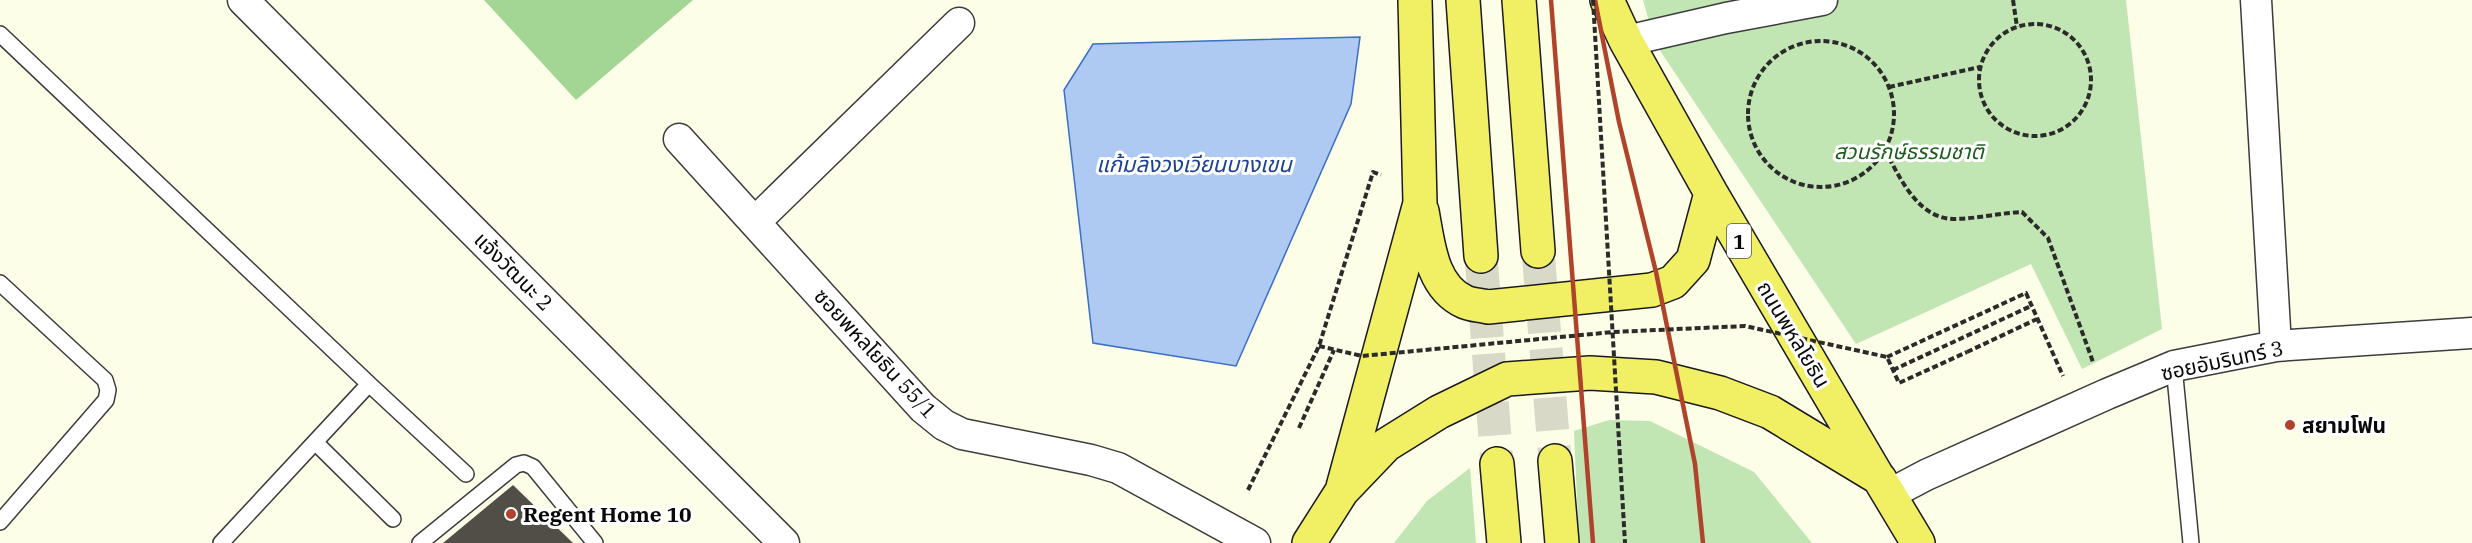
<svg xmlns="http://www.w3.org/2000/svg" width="2472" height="543" font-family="'IBM Plex Serif','Noto Sans Thai',serif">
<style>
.green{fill:#c2e5b4}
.forest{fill:#a3d594}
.water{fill:#afcaf2;stroke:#3a6ec4;stroke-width:1.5}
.building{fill:#514d47}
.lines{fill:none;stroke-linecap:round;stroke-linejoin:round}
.primary-tunnel{stroke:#d8d9c6;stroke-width:33;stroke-dasharray:33 16;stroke-linecap:butt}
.lane-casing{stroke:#3c3c3c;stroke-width:18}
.street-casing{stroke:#3c3c3c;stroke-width:33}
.primary-casing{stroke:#1a1a1a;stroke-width:36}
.path{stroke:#2b2b2b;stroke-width:4;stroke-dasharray:6 3;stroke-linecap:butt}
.lane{stroke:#fff;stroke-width:15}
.street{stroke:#fff;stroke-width:30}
.primary{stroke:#f1ef64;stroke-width:33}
.rail{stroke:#b0432b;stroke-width:4.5}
.path-bridge{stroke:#2b2b2b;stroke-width:4;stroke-dasharray:6 3;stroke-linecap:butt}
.poi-dot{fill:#b0432b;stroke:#fff;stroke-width:2}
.labels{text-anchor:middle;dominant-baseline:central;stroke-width:6;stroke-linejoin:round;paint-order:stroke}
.shield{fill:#fff;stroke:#535353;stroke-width:1.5}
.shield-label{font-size:20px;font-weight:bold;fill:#090909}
.park-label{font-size:21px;font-style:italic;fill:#1f5c20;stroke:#fff}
.street-label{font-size:21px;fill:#090909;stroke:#fff}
.poi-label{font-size:21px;font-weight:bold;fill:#090909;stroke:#fff;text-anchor:start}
.water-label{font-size:22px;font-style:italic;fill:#1c4392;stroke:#fff}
</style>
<rect width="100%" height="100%" fill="#fdfee7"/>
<path class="green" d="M1643,0H2126L2162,329L2082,369L2031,264L1856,344L1655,43Z
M1609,420L1650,421L1754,472L1812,543H1579L1574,431Z
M1470,468L1476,543H1394L1427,501Z"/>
<path class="forest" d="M484,0H693L576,100Z"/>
<path class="water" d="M1360,37L1351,104L1236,366L1093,343L1064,90L1093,44Z"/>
<path class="building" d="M513,485L573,543H443Z"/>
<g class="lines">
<path class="primary-tunnel" d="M1538,251L1555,461
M1481,256L1497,464"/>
<g class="lane-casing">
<path id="lane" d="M0,34L369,384L221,543
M0,283L105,380L108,390L106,400L0,522
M2174,366L2191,543
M369,384L466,474
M315,442L393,519
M420,543L516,465L524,463L533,467L595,543"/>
</g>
<g class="street-casing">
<path id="street" d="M243,0L784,543
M2256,0L2276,346
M1626,41L1726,18L1822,0
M679,139L923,408L944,425L962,434L1091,460L1118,468L1255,543
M756,221L959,23
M1890,494L1926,475L2107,394L2174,366L2276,346L2472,333"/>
</g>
<g class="primary-casing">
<path id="primary" d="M1463,0L1481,256
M1519,0L1538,251
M1607,0L1626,41L1711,193L1876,474
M1422,211C1428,243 1431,287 1465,302C1472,305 1480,305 1488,307L1652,290L1673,282L1693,260L1711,193
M1555,461L1562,543
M1497,464L1504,543
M1343,487L1420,203L1415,0
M1309,543L1342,491L1386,445L1439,412L1507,379L1590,373L1656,377L1720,393L1770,412L1879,478L1918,543"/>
</g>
<path class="path" d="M2013,0L2017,27
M1979 80a56 56 0 1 1 112 0a56 56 0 1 1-112 0Z
M1748 114a73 73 0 1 1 146 0a73 73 0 1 1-146 0Z
M1889,87L1980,67
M1885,150C1899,176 1917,218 1953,219C1976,219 1999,213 2022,212L2048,238L2093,362
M1967,352L2037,319
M1887,357L2026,293L2063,376
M1893,370L2031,306
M1299,428L1334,350
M1248,490L1319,346L1373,172L1381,175"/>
<use href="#lane" class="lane"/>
<use href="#street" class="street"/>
<use href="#primary" class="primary"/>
<path class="rail" d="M1551,0L1593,543
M1595,0L1619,122L1656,272L1695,464L1703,543"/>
<path class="path-bridge" d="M1593,0L1625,543
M1319,346L1362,356L1613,332L1745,326L1887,357L1899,383L1967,352"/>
</g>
<g class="poi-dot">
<circle cx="2290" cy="425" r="6"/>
<circle cx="511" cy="514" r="6"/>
</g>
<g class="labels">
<rect class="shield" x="1727" y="224" width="24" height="34" rx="4.5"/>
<g class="shield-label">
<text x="1739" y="241">1</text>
</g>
<g class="park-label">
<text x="1909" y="151">สวนรักษ์ธรรมชาติ</text>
</g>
<g class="street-label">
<text transform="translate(514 271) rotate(45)">แจ้งวัฒนะ 2</text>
<text transform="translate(1794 334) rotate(59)">ถนนพหลโยธิน</text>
<text transform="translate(876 353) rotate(47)">ซอยพหลโยธิน 55/1</text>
<text transform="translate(2222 360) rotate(-12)">ซอยอัมรินทร์ 3</text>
</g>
<g class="poi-label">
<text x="2302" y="425">สยามโฟน</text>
<text x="523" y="514">Regent Home 10</text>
</g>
<g class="water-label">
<text x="1194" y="163">แก้มลิงวงเวียนบางเขน</text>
</g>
</g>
</svg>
